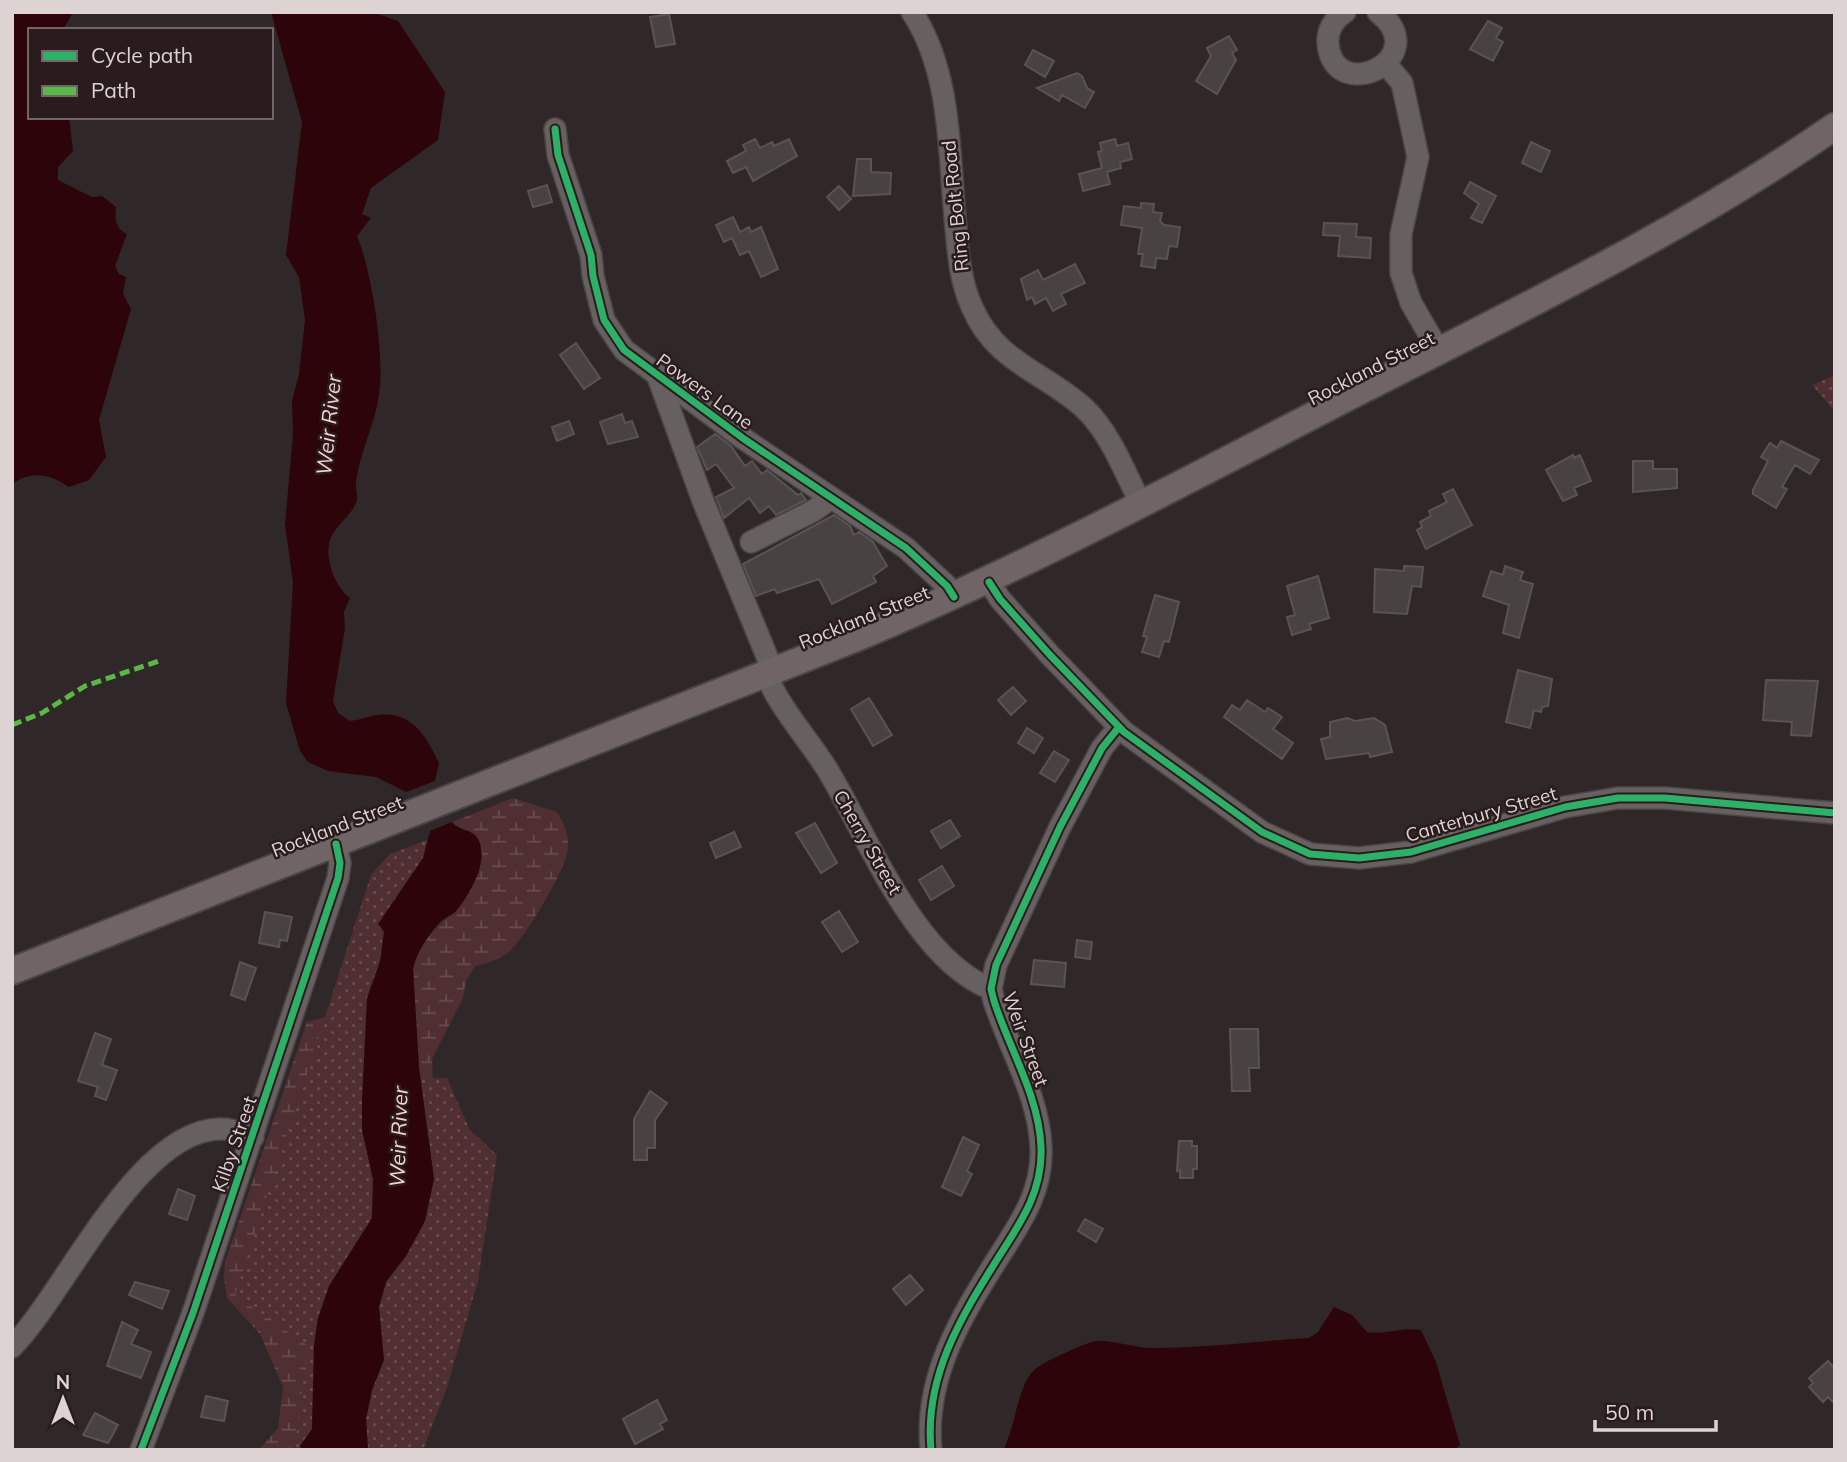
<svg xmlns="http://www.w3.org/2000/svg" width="1847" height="1462" font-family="Mulish,sans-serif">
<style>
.wetland{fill:url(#wetland-marsh)}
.park{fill:url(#park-dots)}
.water{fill:#2c0409}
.building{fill:#484242;stroke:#5a5353;stroke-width:2}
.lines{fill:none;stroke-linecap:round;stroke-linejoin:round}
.minor-casing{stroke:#4b4444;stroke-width:24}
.major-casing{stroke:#4b4444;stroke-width:30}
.minor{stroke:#676060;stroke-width:21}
.major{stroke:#716465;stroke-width:26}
.quiet{stroke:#58b947;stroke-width:5;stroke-dasharray:10 5;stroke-linecap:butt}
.cycleway-casing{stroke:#2a1c1c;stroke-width:11}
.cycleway{stroke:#2db169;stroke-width:7}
.labels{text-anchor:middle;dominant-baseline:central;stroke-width:5;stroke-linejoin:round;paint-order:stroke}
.street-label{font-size:19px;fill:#ded3d3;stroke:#2a1c1c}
.water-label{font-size:21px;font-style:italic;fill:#f8d2d3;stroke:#2a1c1c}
</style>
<defs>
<pattern id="wetland-marsh" width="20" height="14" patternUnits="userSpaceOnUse" patternTransform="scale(1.75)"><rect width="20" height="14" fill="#4f2f31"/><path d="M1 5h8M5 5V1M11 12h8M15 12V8" fill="none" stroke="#684c4e"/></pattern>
<pattern id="park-dots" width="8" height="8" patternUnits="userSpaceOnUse" patternTransform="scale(1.75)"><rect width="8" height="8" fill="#4f2f31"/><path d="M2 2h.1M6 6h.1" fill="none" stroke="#684c4e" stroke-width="1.8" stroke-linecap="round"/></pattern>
</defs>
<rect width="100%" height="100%" fill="#302828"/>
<path class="wetland" d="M513,798L557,812C564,823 569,835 568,848C567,868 528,932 513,948C504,958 488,963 475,966L466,981L463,998L432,1059L434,1111L368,1450L419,1067L413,969C418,946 437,923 456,912L471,832L457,828L452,822Z
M427,841L300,1446L302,1450H259L278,1428L283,1387L260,1334L227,1298L224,1279L225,1262L307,1022L333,1015L386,867Z"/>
<path class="park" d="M1835,375V412L1812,385Z
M427,840L423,858L402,893L385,912L380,961L371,981L365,1020L362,1130L373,1179L372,1218L329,1286L318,1318L314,1345L312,1429L300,1446L302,1450H294L308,1346L235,1295L371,875L390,854Z
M421,1078H447L470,1130L497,1155L478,1281L447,1387L423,1450H368L366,1419L372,1390L384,1360L379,1307L386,1282L406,1256L425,1221L434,1179Z"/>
<path class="water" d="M12,12H73L63,30H30V117H69L73,151L58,167V180L92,197L102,196L116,207C115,220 115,228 127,234L115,266L119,274L126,277L123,294L131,309L99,420L106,457L89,480L69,487C50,474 32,470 12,484Z
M271,12H372L398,21L445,92L438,140L371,188L362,214L371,218L357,236C372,272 385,356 379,395C375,425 359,453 356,483C355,488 358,495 357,500C353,516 331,527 329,545C326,562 336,588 350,598L344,612L345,628L333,701L338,713L350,721C361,720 368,716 378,715C412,711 426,736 439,763L435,781L406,792L376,777L328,771L308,762L300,751L286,703L293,582L285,525L293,434L292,401L299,374L305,320L299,277L286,255L302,122Z
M452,822C459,831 473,829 478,839C490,860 470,894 457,910C453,915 445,917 440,922C429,934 416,953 413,969L419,1067L434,1179L425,1221L406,1256L386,1282L379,1307L384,1360L372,1390L366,1419L368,1450H302L300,1446L312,1429L314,1345L318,1318L329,1286L372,1218L373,1179L362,1130V1101L367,998L380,961L384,932L378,924L423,858L430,831Z
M1334,1307L1352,1315L1367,1332C1388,1335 1401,1327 1421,1330L1436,1362L1460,1445L1454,1450H1003C1016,1428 1017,1381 1038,1367C1046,1361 1087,1342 1096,1341C1115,1340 1134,1348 1154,1348C1205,1348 1258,1341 1309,1338L1318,1332Z"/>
<path class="building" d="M669,14L675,44L656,47L650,17Z
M1488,21L1502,28L1496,38L1503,42L1493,61L1470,49Z
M1229,36L1237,50L1232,53L1236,60L1217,94L1196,81L1211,56L1207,48Z
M1033,50L1054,61L1045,77L1025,65Z
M1077,73L1082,76L1087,88L1094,92L1085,108L1062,95L1059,101L1037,88Z
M755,139L760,148L772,142L774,146L789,139L797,156L753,181L746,167L733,173L727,161L746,151L743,145Z
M1115,139L1117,146L1128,143L1132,159L1120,162L1121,168L1107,172L1110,184L1083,191L1079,174L1102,168L1098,152L1102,151L1100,143Z
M1531,142L1550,151L1541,172L1522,163Z
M857,159H871V172L891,173L890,194L853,196Z
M1470,182L1496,196L1482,223L1471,218L1479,204L1464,193Z
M547,185L552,202L533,207L528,191Z
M839,186L851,199L839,210L827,197Z
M1141,203L1154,204L1153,212L1162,213L1160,221L1164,225L1180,227L1177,247L1169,246L1167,259L1156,258L1155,268L1141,266L1143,254H1138L1142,228L1121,225L1124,206L1141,208Z
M733,217L740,232L749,227L751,232L761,227L778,269L761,277L749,251L740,255L732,238L724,242L716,225Z
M1324,223L1357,224L1356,237L1371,238L1370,258L1338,256L1340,236L1323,235Z
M1075,264L1085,283L1061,294L1066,304L1053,311L1046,298L1035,304L1032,297L1027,300L1021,279L1038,270L1043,280Z
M576,343L600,378L584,389L560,355Z
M622,414L625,423L632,421L638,437L608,444L600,422Z
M569,421L574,434L557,441L552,427Z
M715,434L731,446L745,466L752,461L762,474L767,470L798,495L801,493L806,500L776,515L769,506L760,513L749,498L724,518L716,497L734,488L716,464L707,470L697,447Z
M1781,441L1819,460L1810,474L1795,465L1782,487L1787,489L1776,508L1753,494V490L1768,461L1761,457L1770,443L1777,448Z
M1573,455L1574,458L1580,455L1591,481L1574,488L1577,495L1563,501L1546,470Z
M1633,461H1653V469H1677V488L1633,492Z
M1453,489L1472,525L1426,549L1417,530L1422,527L1420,522L1431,516L1429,511L1447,502L1443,494Z
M834,515L850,526L854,535L859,532L873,542L887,566L873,576L876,582L832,604L819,579L777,593L775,589L756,596L743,564Z
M1404,566L1423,567L1421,587L1412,586L1407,614L1374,612L1375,569L1404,571Z
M1505,566L1523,572L1520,580L1533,584L1519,638L1503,633L1509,605L1483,596L1491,571L1503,575Z
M1318,576L1329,618L1309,624L1311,629L1292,635L1287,617L1295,615L1287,586Z
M1155,595L1179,602L1169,642L1164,641L1159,657L1142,652L1147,637L1143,636Z
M1518,670L1552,679L1548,706L1542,707L1541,712L1534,710L1530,728L1506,722Z
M1766,680L1818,681L1811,736L1791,735L1792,722L1763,720Z
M1013,687L1026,701L1011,715L998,700Z
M869,698L892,735L873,746L851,709Z
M1247,700L1265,712L1268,708L1282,717L1273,729L1293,743L1282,759L1224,717L1232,705L1240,710Z
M1347,718L1355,721L1374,718L1385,725L1392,752L1370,757L1369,753L1326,759L1321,739L1330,737V722Z
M1027,728L1043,738L1034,753L1018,743Z
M1054,751L1069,760L1055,782L1040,773Z
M950,820L960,836L941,848L931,831Z
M815,823L837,863L821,873L796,833Z
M734,832L741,847L716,858L710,843Z
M942,866L954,886L931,900L919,880Z
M839,911L858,942L842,952L822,922Z
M265,912L292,917L287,941L280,940L279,947L259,943Z
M1077,940L1092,942L1090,959L1075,957Z
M1034,960L1066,963L1064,987L1031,984Z
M240,962L256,968L245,1000L231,995Z
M1230,1029H1258L1259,1068H1249L1250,1091H1232Z
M95,1033L111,1039L102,1065L117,1070L106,1100L95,1096L98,1087L78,1081Z
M650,1091L667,1103L655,1120V1148H647V1160H634V1119Z
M963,1137L979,1145L967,1171L972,1174L961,1196L942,1187Z
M1179,1141H1192V1146H1197V1169H1193V1178H1180V1170L1177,1171Z
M178,1189L195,1196L187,1220L169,1214Z
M1085,1219L1103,1229L1096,1242L1078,1231Z
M910,1275L923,1290L906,1305L893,1289Z
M135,1282L169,1291L162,1309L129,1295Z
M122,1322L138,1330L131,1344L151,1352L141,1378L107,1366Z
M1828,1361L1835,1369V1404L1828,1397L1823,1402L1809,1387L1813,1383L1809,1378Z
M206,1396L228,1401L224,1421L201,1417Z
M657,1400L667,1420L660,1424L663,1429L635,1444L623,1419Z
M95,1413L118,1425L108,1443L83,1435Z"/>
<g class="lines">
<g class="minor-casing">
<path id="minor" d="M912,12C951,71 949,151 955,218C958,248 959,279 972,307C996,363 1043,371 1084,408C1110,432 1125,473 1141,504
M1345,12C1334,19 1327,30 1328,44C1334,107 1436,58 1378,12
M1386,64L1402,83L1418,157L1401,234V273L1411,303L1439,351
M555,129L558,155L591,255L593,276L604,320L624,350L744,439L906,548L947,586L954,597
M658,377L703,501L773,671
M751,542L813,511L832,498
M989,582L1000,599L1049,654L1124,732L1262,832L1310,854L1359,858L1411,852L1565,807L1618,798H1665L1835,813
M766,674C780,709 807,737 827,769C869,838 914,958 991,989
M12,1347C65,1294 138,1127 222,1129C233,1129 243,1134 253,1137
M141,1450L193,1313L338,878L340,863L336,844
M931,1450C924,1377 961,1317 998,1258C1021,1222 1043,1191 1041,1147C1039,1096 1009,1048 994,1001L991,989L996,965L1060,827L1102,748L1119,727"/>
</g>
<g class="major-casing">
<path id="major" d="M12,971L854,639C1029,566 1195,476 1364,389C1524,307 1687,229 1835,126"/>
</g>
<use href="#minor" class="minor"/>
<use href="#major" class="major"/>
<path class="quiet" d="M12,725L42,713L85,686L159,661"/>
<g class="cycleway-casing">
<path id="cycleway" d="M555,129L558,155L591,255L593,276L604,320L624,350L744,439L906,548L947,586L954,597
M989,582L1000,599L1049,654L1124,732L1262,832L1310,854L1359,858L1411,852L1565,807L1618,798H1665L1835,813
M141,1450L193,1313L338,878L340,863L336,844
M931,1450C924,1377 961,1317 998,1258C1021,1222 1043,1191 1041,1147C1039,1096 1009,1048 994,1001L991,989L996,965L1060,827L1102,748L1119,727"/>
</g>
<use href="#cycleway" class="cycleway"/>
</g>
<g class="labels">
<g class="street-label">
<text transform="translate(955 206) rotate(-96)">Ring Bolt Road</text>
<text transform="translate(1371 368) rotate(-27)">Rockland Street</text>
<text transform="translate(705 391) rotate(36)">Powers Lane</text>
<text transform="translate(864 617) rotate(-22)">Rockland Street</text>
<text transform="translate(1481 814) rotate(-16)">Canterbury Street</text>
<text transform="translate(337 826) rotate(-21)">Rockland Street</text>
<text transform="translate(868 842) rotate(60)">Cherry Street</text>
<text transform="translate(1026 1039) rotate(70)">Weir Street</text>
<text transform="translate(234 1144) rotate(-71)">Kilby Street</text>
</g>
<g class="water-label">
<text transform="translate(328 425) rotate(-84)">Weir River</text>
<text transform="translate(398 1137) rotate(-88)">Weir River</text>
</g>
</g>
<rect width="1847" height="1462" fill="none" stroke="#ded3d3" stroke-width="28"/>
<rect x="28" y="28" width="245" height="91" fill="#2a1c1c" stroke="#726565" stroke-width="2"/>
<rect x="42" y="51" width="35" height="10" fill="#2db169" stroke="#726565" stroke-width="2"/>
<text x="91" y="63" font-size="21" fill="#ded3d3">Cycle path</text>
<rect x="42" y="86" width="35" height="10" fill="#58b947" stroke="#726565" stroke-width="2"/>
<text x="91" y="98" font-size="21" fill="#ded3d3">Path</text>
<g transform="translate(63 1399)" stroke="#2a1c1c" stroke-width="5" paint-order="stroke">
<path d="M0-5L12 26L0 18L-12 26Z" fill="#ded3d3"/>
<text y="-10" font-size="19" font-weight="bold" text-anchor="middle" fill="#ded3d3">N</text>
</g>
<path d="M1595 1420v10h121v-10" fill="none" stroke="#ded3d3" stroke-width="3.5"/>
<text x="1605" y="1420" font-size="21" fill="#ded3d3" stroke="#2a1c1c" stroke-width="5" paint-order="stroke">50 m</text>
</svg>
